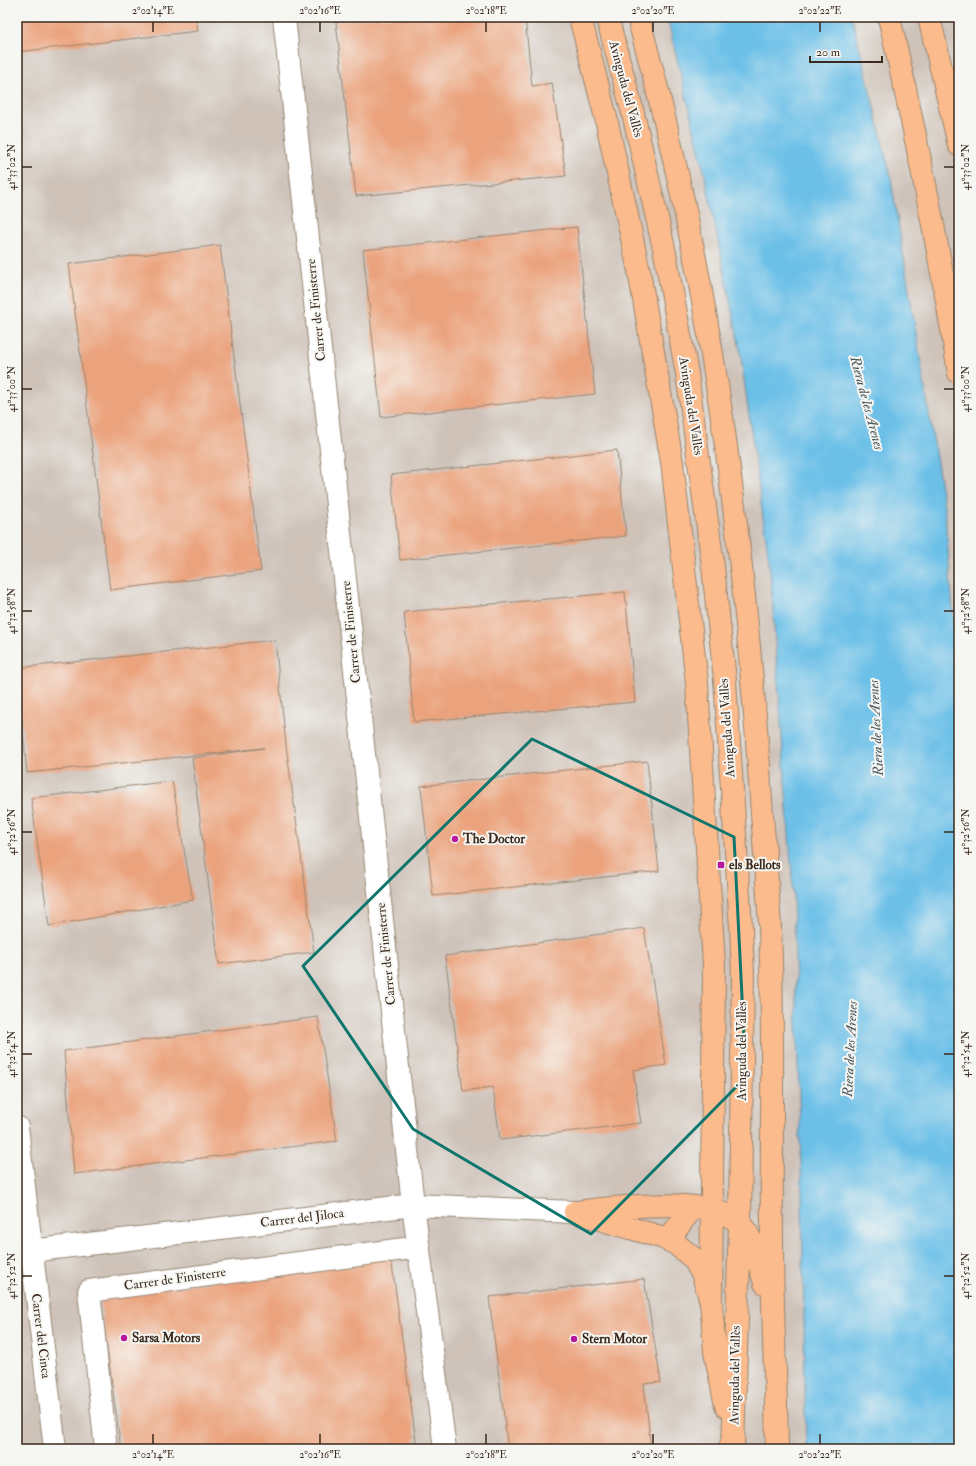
<svg xmlns="http://www.w3.org/2000/svg" width="976" height="1466" font-family="'IM FELL Double Pica',serif">
<style>
.industrial{fill:#cec2b9}
.water{fill:#6cc0e8;stroke:#547583}
.building{fill:#eba37d}
.lines{fill:none;stroke-linecap:round;stroke-linejoin:round}
.minor-casing{stroke:#968672;stroke-width:24}
.major-casing{stroke:#968672;stroke-width:24}
.highway-casing{stroke:#968672;stroke-width:24}
.minor{stroke:#fff;stroke-width:22}
.major{stroke:#fbbb8c;stroke-width:22}
.highway{stroke:#fbbb8c;stroke-width:22}
.marked{fill:none;stroke:#0f766e;stroke-width:3;stroke-linejoin:round}
.ticks{fill:none;stroke:#3b2a1e;stroke-width:1.5}
.poi-dot{fill:#b5179e;stroke:#f6f6f2;stroke-width:1.5}
.labels{text-anchor:middle;dominant-baseline:central;stroke-width:4;stroke-linejoin:round;paint-order:stroke}
.street-label{font-size:13px;fill:#3b2a1e;stroke:#f6f6f2}
.poi-label{font-size:13px;font-weight:bold;fill:#3b2a1e;stroke:#f6f6f2;text-anchor:start}
.water-label{font-size:14px;font-style:italic;fill:#4a575b;stroke:#f6f6f2}
.neatline{fill:none;stroke:#3b2a1e;stroke-width:1.5}
.ticks-label{font-size:10px;text-anchor:middle;fill:#3b2a1e}
</style>
<rect width="100%" height="100%" fill="#f6f6f2"/>
<filter id="ink" filterUnits="userSpaceOnUse"><feTurbulence type="fractalNoise" baseFrequency=".025" numOctaves="2"/><feDisplacementMap in="SourceGraphic" scale="8" xChannelSelector="R" yChannelSelector="G"/><feConvolveMatrix kernelMatrix="1 2 1 2 8 2 1 2 1" color-interpolation-filters="sRGB"/></filter>
<filter id="wash" filterUnits="userSpaceOnUse"><feTurbulence type="fractalNoise" baseFrequency=".012" numOctaves="4" result="noise"/><feDisplacementMap in="SourceGraphic" scale="16" xChannelSelector="R" yChannelSelector="G"/><feGaussianBlur stdDeviation="0.9" result="paint"/><feColorMatrix in="noise" values="0 0 0 0 0 0 0 0 0 0 0 0 0 0 0 0 0 1.4 0 .05"/><feComposite in="paint" operator="in"/></filter>
<g filter="url(#wash)">
<rect width="100%" height="100%" fill="#f0e1c5"/>
<path class="industrial" d="M17,17H667L704,171L740,350L770,569L793,891L802,1200L806,1449H17Z
M852,17H959V686L945,512L890,173Z"/>
<path class="water" d="M667,17H852L890,173L945,512L959,686V1449H806L802,1200L793,891L770,569L740,350L704,171Z"/>
<g id="blocks">
<path class="building" d="M17,17H196L198,31L17,52Z
M377,17H525L532,86L552,83L566,176L356,196L336,22Z
M577,227L595,394L381,417L363,250Z
M220,245L261,571L110,590L69,264Z
M617,450L626,536L400,560L391,475Z
M625,592L635,702L414,722L404,612Z
M275,640L286,745L314,952L219,964L192,758L264,748L27,773L17,668Z
M647,761L659,871L433,896L421,786Z
M172,781L193,900L49,926L31,798Z
M644,928L666,1065L633,1070L641,1123L500,1140L493,1087L463,1091L445,956Z
M318,1017L337,1141L74,1174L64,1051Z
M391,1257L417,1449H121L100,1297Z
M644,1279L661,1382L644,1384L651,1449H508L489,1297Z"/>
</g>
</g>
<g filter="url(#ink)">
<use href="#blocks" fill-opacity="0" stroke="#968672" stroke-width="1"/>
<g class="lines">
<g class="minor-casing">
<path id="minor" d="M284,17L413,1205L445,1449
M17,1127L55,1449
M30,1251L413,1205L575,1212
M106,1449L89,1291L419,1247"/>
</g>
<g class="major-casing">
<path id="major" d="M580,17L606,118L639,271L672,462L697,683L714,965L711,1302
M607,17L633,113L665,253L687,374L712,558L725,680L741,928L743,975L740,1224L733,1449
M638,17C707,262 741,514 759,768C762,821 767,874 770,927C774,1031 771,1135 772,1239C772,1309 776,1379 777,1449
M889,17C916,135 940,253 959,373
M929,17L959,145
M583,1211C621,1207 713,1195 741,1225C756,1242 759,1263 765,1283
M575,1212L661,1237L676,1244L693,1258L703,1275L711,1302L715,1352L726,1406
M668,1240L693,1207"/>
</g>
<g class="highway-casing">
<path id="highway" d="M730,1449L733,1437"/>
</g>
<use href="#minor" class="minor"/>
<use href="#major" class="major"/>
<use href="#highway" class="highway"/>
</g>
</g>
<path class="marked" d="M532,739L734,837L746,1077L591,1234L413,1129L303,966Z"/>
<path class="ticks" d="M153,22V32M320,22V32M486,22V32M653,22V32M820,22V32M22,167H32M944,167H954M22,389H32M944,389H954M22,611H32M944,611H954M22,832H32M944,832H954M22,1054H32M944,1054H954M22,1276H32M944,1276H954M153,1434V1444M320,1434V1444M486,1434V1444M653,1434V1444M820,1434V1444"/>
<g class="poi-dot">
<circle cx="455" cy="839" r="4"/>
<rect x="717" y="861" width="8" height="8" rx="2"/>
<circle cx="124" cy="1338" r="4"/>
<circle cx="574" cy="1339" r="4"/>
</g>
<g class="labels">
<g class="street-label">
<text transform="translate(626 89) rotate(75)">Avinguda del Vallès</text>
<text transform="translate(316 310) rotate(-96)">Carrer de Finisterre</text>
<text transform="translate(691 406) rotate(81)">Avinguda del Vallès</text>
<text transform="translate(351 632) rotate(-96)">Carrer de Finisterre</text>
<text transform="translate(727 728) rotate(-94)">Avinguda del Vallès</text>
<text transform="translate(386 954) rotate(-96)">Carrer de Finisterre</text>
<text transform="translate(742 1051) rotate(-90)">Avinguda del Vallès</text>
<text transform="translate(302 1218) rotate(-7)">Carrer del Jiloca</text>
<text transform="translate(175 1279) rotate(-8)">Carrer de Finisterre</text>
<text transform="translate(41 1336) rotate(83)">Carrer del Cinca</text>
<text transform="translate(735 1375) rotate(-89)">Avinguda del Vallès</text>
</g>
<g class="poi-label">
<text x="463" y="839">The Doctor</text>
<text x="729" y="865">els Bellots</text>
<text x="132" y="1338">Sarsa Motors</text>
<text x="582" y="1339">Stern Motor</text>
</g>
<g class="water-label">
<text transform="translate(867 403) rotate(75)">Riera de les Arenes</text>
<text transform="translate(876 728) rotate(-93)">Riera de les Arenes</text>
<text transform="translate(850 1049) rotate(-87)">Riera de les Arenes</text>
</g>
</g>
<rect width="976" height="1466" fill="none" stroke="#f6f6f2" stroke-width="44"/>
<path d="M810 56v6h72v-6" fill="none" stroke="#3b2a1e" stroke-width="2"/>
<text x="816" y="56" font-size="12" fill="#3b2a1e" stroke="#f6f6f2" stroke-width="3" paint-order="stroke">20 m</text>
<rect x="22" y="22" width="932" height="1422" class="neatline"/>
<g class="ticks-label">
<text x="153" y="14">2°02'14"E</text>
<text x="320" y="14">2°02'16"E</text>
<text x="486" y="14">2°02'18"E</text>
<text x="653" y="14">2°02'20"E</text>
<text x="820" y="14">2°02'22"E</text>
<text transform="translate(11 167) rotate(-90)" y="4">41°33'02"N</text>
<text transform="translate(965 167) rotate(-90)" y="4">41°33'02"N</text>
<text transform="translate(11 389) rotate(-90)" y="4">41°33'00"N</text>
<text transform="translate(965 389) rotate(-90)" y="4">41°33'00"N</text>
<text transform="translate(11 611) rotate(-90)" y="4">41°32'58"N</text>
<text transform="translate(965 611) rotate(-90)" y="4">41°32'58"N</text>
<text transform="translate(11 832) rotate(-90)" y="4">41°32'56"N</text>
<text transform="translate(965 832) rotate(-90)" y="4">41°32'56"N</text>
<text transform="translate(11 1054) rotate(-90)" y="4">41°32'54"N</text>
<text transform="translate(965 1054) rotate(-90)" y="4">41°32'54"N</text>
<text transform="translate(11 1276) rotate(-90)" y="4">41°32'52"N</text>
<text transform="translate(965 1276) rotate(-90)" y="4">41°32'52"N</text>
<text x="153" y="1458">2°02'14"E</text>
<text x="320" y="1458">2°02'16"E</text>
<text x="486" y="1458">2°02'18"E</text>
<text x="653" y="1458">2°02'20"E</text>
<text x="820" y="1458">2°02'22"E</text>
</g>
</svg>
